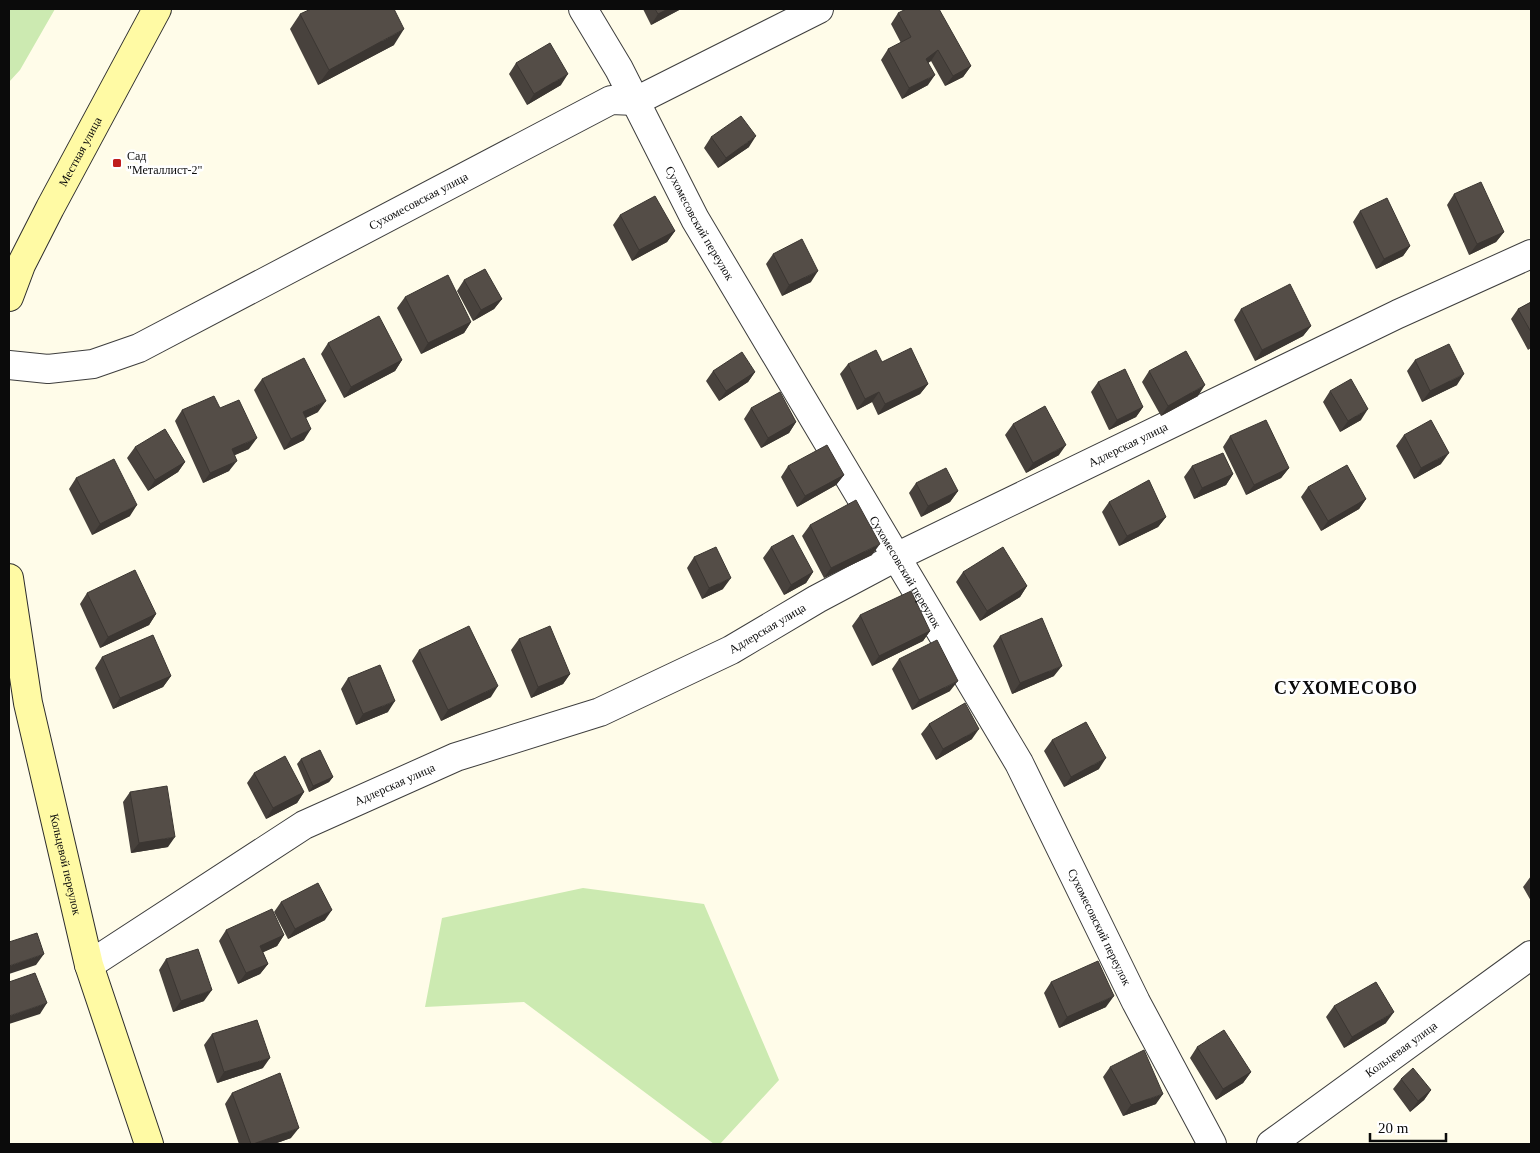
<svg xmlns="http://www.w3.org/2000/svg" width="1540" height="1153" font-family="Georgia,serif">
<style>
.green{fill:#cceab1}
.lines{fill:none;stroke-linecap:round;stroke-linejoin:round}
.street-casing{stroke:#3e3e3e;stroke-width:30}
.secondary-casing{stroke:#2d2d2d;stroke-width:30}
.street{stroke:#fff;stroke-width:28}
.secondary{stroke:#fffaa4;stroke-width:28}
.wall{fill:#48423d}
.shaded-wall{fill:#3b3632}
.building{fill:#544d47;stroke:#3b3632}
.poi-dot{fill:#c01e1e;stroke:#fff;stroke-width:2}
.labels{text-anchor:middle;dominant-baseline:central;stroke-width:5;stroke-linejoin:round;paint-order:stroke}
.street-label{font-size:12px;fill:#0b0b0b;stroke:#fff}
.poi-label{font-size:12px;fill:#0b0b0b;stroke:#fff;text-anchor:start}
.district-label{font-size:18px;font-weight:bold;letter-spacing:1px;fill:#0b0b0b;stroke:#fff}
</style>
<rect width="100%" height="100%" fill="#fffce9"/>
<path class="green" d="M9,9H55L20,70L9,82Z
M583,888L704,904L779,1080L720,1144H714L524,1002L425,1007L442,918Z"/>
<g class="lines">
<g class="street-casing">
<g id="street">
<path id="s1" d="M583,9L619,69L695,219L1019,763L1136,1002L1212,1144"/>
<path id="s2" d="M9,365L48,369L93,364L139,348L611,100L636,101L819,9"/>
<path id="s3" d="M89,965L304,825L456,757L600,712L731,650L817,599L896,557L1398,314L1531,254"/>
<path id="s4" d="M1271,1144L1531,955"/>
</g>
</g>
<g class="secondary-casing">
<g id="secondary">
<path id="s5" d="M9,297L21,265L50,208L157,9"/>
<path id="s6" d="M9,578L28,703L89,965L149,1144"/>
</g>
</g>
<use href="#street" class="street"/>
<use href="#secondary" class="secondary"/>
</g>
<path class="wall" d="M643,9H681L651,25Z
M898,13L971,66L963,77L945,86L931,61L928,63V85L902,99L881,60L888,49L901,43L891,24Z
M300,14L394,45L318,85L290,29Z
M516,63L561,85L527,105L509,74Z
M711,137L749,147L718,168L704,148Z
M1454,194L1504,232L1496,242L1469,255L1447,205Z
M1360,211L1410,246L1403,256L1376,269L1353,222Z
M620,215L675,231L667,242L632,261L613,225Z
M773,254L811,282L782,296L766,264Z
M464,280L502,299L494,309L473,321L457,291Z
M405,297L471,322L464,333L421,354L397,308Z
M1531,302V348L1528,350L1511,319L1518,309Z
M1241,309L1311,326L1303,336L1255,361L1234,320Z
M328,343L402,360L395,371L344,398L321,354Z
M1415,360L1457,385L1422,402L1407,371Z
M882,362L928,384L920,394L878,415L872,402L857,410L840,374L848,364Z
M713,371L755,372L748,382L719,401L706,381Z
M1149,371L1198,396L1161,416L1142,382Z
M262,379L318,412L306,418L304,440L284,450L254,390Z
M1098,382L1143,407L1136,417L1109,430L1091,392Z
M1330,391L1361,420L1340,432L1323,402Z
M220,408L249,449L234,455L229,471L203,483L175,421L182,410Z
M751,408L796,422L789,433L761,448L744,419Z
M1013,424L1059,455L1026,473L1005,435Z
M1404,435L1441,464L1414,479L1396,446Z
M1230,436L1289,468L1281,478L1246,495L1223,447Z
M135,447L185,462L178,472L148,491L127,458Z
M788,466L844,475L836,485L797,507L781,477Z
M1192,466L1233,474L1226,485L1194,499L1184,477Z
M76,478L130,516L92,535L69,489Z
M916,483L958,491L950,502L921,517L909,493Z
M1308,487L1366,499L1359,509L1321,531L1301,497Z
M1109,502L1166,517L1158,527L1119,546L1102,512Z
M810,525L872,555L824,578L802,536Z
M771,547L813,572L806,583L784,595L763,558Z
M694,557L723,589L702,599L687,568Z
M963,572L1027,586L1020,597L980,621L956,582Z
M87,593L156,614L149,625L100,648L80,604Z
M860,615L930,631L923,641L872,666L852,626Z
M1000,636L1054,676L1012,694L993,646Z
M519,639L570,674L563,684L531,698L511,650Z
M419,650L491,697L441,721L412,661Z
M102,657L171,676L163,687L113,709L95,668Z
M899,659L950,691L912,710L892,669Z
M348,678L388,712L356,725L341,689Z
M929,724L972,739L936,760L921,734Z
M1052,740L1099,769L1064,787L1044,751Z
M301,759L333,777L329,782L309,792L297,764Z
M254,773L304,792L297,803L266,819L247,783Z
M130,792L168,847L131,853L123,802Z
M1531,876V901L1523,887Z
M281,902L325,920L288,939L274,912Z
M226,930L284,935L277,946L263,952L268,964L260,974L238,984L219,941Z
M166,959L204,1001L173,1012L159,970Z
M1051,982L1106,1007L1059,1028L1044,993Z
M1334,1006L1386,1023L1344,1048L1326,1017Z
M212,1034L263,1068L217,1083L204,1045Z
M1197,1047L1251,1072L1243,1083L1216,1100L1190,1058Z
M1110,1067L1156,1104L1123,1116L1103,1077Z
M1401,1079L1431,1090L1424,1100L1410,1112L1393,1089Z
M232,1093L291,1138L274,1144H239L225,1104Z"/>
<path class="shaded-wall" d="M668,9H681L651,25L658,14Z
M404,29L394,45L318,85L329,70Z
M938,50L931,61L919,69L926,59Z
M971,66L963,77L945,86L953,76Z
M568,74L561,85L527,105L534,94Z
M935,75L928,85L902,99L909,88Z
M756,136L749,147L718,168L726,158Z
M675,231L667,242L632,261L639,250Z
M1504,232L1496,242L1469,255L1477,244Z
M1410,246L1403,256L1376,269L1384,259Z
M818,271L811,282L782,296L789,285Z
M502,299L494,309L473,321L481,310Z
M471,322L464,333L421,354L428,343Z
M1311,326L1303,336L1255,361L1262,350Z
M402,360L395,371L344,398L351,387Z
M755,372L748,382L719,401L726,391Z
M1464,374L1457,385L1422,402L1430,391Z
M928,384L920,394L878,415L885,404Z
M1205,385L1198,396L1161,416L1168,406Z
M879,392L872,402L857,410L865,399Z
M326,401L318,412L295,423L303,412Z
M1143,407L1136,417L1109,430L1117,420Z
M1368,409L1361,420L1340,432L1348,421Z
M796,422L789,433L761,448L768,438Z
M311,429L304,440L284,450L291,439Z
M257,438L249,449L224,460L232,449Z
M1066,445L1059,455L1026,473L1033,463Z
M1449,453L1441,464L1414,479L1421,468Z
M237,461L229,471L203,483L210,473Z
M185,462L178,472L148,491L155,480Z
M1289,468L1281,478L1246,495L1254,485Z
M1233,474L1226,485L1194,499L1202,488Z
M844,475L836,485L797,507L805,496Z
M958,491L950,502L921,517L928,506Z
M1366,499L1359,509L1321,531L1328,521Z
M137,505L130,516L92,535L100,524Z
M1166,517L1158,527L1119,546L1127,536Z
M880,544L872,555L824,578L831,568Z
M813,572L806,583L784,595L791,585Z
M731,578L723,589L702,599L709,588Z
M1027,586L1020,597L980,621L987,611Z
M156,614L149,625L100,648L108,637Z
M930,631L923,641L872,666L879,656Z
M1062,666L1054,676L1012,694L1020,683Z
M570,674L563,684L531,698L538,687Z
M171,676L163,687L113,709L120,698Z
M958,681L950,691L912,710L919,700Z
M498,686L491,697L441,721L448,710Z
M395,701L388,712L356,725L363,714Z
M979,729L972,739L936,760L943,749Z
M1106,758L1099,769L1064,787L1071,777Z
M333,777L329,782L309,792L313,786Z
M304,792L297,803L266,819L273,808Z
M175,837L168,847L131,853L139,843Z
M332,910L325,920L288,939L295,929Z
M284,935L277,946L253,957L260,946Z
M44,954L36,965L9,974V966Z
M268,964L260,974L238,984L246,973Z
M212,990L204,1001L173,1012L181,1001Z
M1114,996L1106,1007L1059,1028L1067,1017Z
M47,1003L40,1014L9,1024V1016Z
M1394,1012L1386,1023L1344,1048L1352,1037Z
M270,1058L263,1068L217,1083L224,1072Z
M1251,1072L1243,1083L1216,1100L1223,1089Z
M1431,1090L1424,1100L1410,1112L1418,1101Z
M1163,1094L1156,1104L1123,1116L1131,1105Z
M299,1128L291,1138L274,1144H253Z"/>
<path class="building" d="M311,9H394L404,29L329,70L300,14Z
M655,9H668L658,14Z
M906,9H939L971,66L953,76L938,50L926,59L935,75L909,88L888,49L911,37L898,13Z
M550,43L568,74L534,94L516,63Z
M741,116L756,136L726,158L711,137Z
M1481,182L1504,232L1477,244L1454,194Z
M655,196L675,231L639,250L620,215Z
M1387,198L1410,246L1384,259L1360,211Z
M802,239L818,271L789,285L773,254Z
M485,269L502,299L481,310L464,280Z
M448,275L471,322L428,343L405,297Z
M1290,284L1311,326L1262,350L1241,309Z
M1531,302V332L1518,309Z
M379,316L402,360L351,387L328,343Z
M1449,344L1464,374L1430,391L1415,360Z
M911,348L928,384L885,404L879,392L865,399L848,364L876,350L882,362Z
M1186,351L1205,385L1168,406L1149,371Z
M742,352L755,372L726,391L713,371Z
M304,358L326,401L303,412L311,429L291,439L262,379Z
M1125,369L1143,407L1117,420L1098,382Z
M1351,379L1368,409L1348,421L1330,391Z
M780,392L796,422L768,438L751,408Z
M214,396L220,408L239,400L257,438L232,449L237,461L210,473L182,410Z
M1045,406L1066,445L1033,463L1013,424Z
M1266,420L1289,468L1254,485L1230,436Z
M1431,420L1449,453L1421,468L1404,435Z
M165,429L185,462L155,480L135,447Z
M827,445L844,475L805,496L788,466Z
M1223,453L1233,474L1202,488L1192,466Z
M114,459L137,505L100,524L76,478Z
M1347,465L1366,499L1328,521L1308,487Z
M946,468L958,491L928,506L916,483Z
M1149,480L1166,517L1127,536L1109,502Z
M856,500L880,544L831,568L810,525Z
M793,535L813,572L791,585L771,547Z
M716,547L731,578L709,588L694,557Z
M1003,547L1027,586L987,611L963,572Z
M135,570L156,614L108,637L87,593Z
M911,591L930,631L879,656L860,615Z
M1042,618L1062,666L1020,683L1000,636Z
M469,626L498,686L448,710L419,650Z
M550,626L570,674L538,687L519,639Z
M153,635L171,676L120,698L102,657Z
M937,640L958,681L919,700L899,659Z
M380,665L395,701L363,714L348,678Z
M965,703L979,729L943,749L929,724Z
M1086,722L1106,758L1071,777L1052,740Z
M320,750L333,777L313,786L301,759Z
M285,756L304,792L273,808L254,773Z
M167,786L175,837L139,843L130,792Z
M318,883L332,910L295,929L281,902Z
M272,909L284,935L260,946L268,964L246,973L226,930Z
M37,933L44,954L9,966V942Z
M198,949L212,990L181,1001L166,959Z
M1098,961L1114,996L1067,1017L1051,982Z
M35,973L47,1003L9,1016V982Z
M1376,982L1394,1012L1352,1037L1334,1006Z
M257,1020L270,1058L224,1072L212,1034Z
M1224,1030L1251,1072L1223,1089L1197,1047Z
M1144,1050L1163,1094L1131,1105L1110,1067Z
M1413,1068L1431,1090L1418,1101L1401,1079Z
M280,1073L299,1128L253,1144H251L232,1093Z"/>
<rect class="poi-dot" x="112" y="158" width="10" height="10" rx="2.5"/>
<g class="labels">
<g class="street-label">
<text stroke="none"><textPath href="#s5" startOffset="162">Местная улица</textPath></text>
<text stroke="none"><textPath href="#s2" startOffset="449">Сухомесовская улица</textPath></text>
<text stroke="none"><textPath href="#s1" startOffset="244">Сухомесовский переулок</textPath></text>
<text stroke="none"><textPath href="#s3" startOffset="1166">Адлерская улица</textPath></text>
<text stroke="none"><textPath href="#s1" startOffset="649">Сухомесовский переулок</textPath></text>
<text stroke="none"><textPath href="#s3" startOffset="761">Адлерская улица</textPath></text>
<text stroke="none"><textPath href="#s3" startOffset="356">Адлерская улица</textPath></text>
<text stroke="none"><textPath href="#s6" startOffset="292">Кольцевой переулок</textPath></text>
<text stroke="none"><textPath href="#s1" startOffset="1054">Сухомесовский переулок</textPath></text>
<text stroke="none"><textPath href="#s4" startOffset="161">Кольцевая улица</textPath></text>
</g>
<g class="poi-label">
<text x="127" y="156">Сад<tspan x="127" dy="14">"Металлист-2"</tspan></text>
</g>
<g class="district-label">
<text x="1346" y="688">СУХОМЕСОВО</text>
</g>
</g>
<rect width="1540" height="1153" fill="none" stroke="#0b0b0b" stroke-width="20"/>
<path d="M1370 1133v8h76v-8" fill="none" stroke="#0b0b0b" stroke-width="2.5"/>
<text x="1378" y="1133" font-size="15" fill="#0b0b0b" stroke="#ffffff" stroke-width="4" paint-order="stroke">20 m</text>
</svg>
